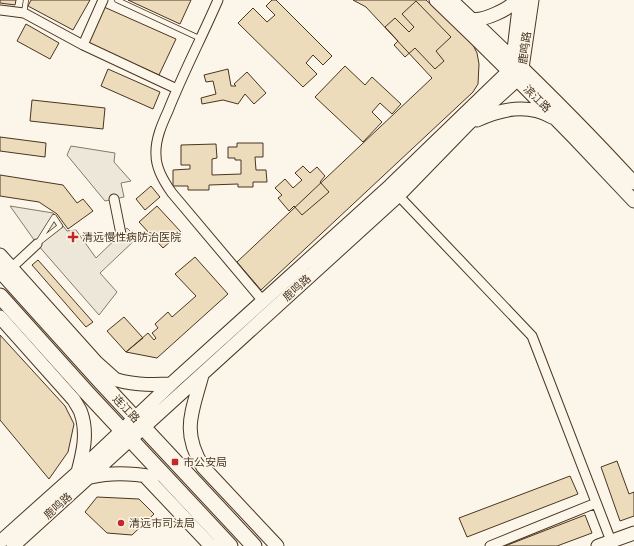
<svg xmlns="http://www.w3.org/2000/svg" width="634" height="546" font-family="'Varela Round','Noto Sans SC',sans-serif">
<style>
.parking{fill:#ede7d9;stroke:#887966}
.building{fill:#ecdcbc;stroke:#4a3520}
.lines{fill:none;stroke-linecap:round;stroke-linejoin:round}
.lane-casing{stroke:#4a3520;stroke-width:6}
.street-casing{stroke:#4a3520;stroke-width:11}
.secondary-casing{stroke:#4a3520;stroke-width:15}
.primary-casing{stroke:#4a3520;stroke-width:17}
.lane{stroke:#fbf6e9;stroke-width:4.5}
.street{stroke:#fbf6e9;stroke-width:9}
.secondary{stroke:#fbf6e9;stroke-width:13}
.primary{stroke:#fbf6e9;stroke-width:15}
.poi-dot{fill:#c62828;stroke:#fbf6e9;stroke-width:1.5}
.labels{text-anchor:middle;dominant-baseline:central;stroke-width:3;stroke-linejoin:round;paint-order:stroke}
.street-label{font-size:11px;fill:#4a3520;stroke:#fbf6e9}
.poi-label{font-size:11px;fill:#4a3520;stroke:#fbf6e9;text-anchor:start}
</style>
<rect width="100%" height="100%" fill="#fbf6e9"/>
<path class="parking" d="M71,146L115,153L114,162L131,181L121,183L124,197L105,201L67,155Z
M10,206L53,213L67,231L76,230L96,258L127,228L137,238L100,273L117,292L99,315L37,244Z"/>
<path class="building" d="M0,0H16L15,5L0,3Z
M31,0H90L73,30L28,6Z
M128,0H191L180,24Z
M272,0H276L332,56L323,65L313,55L306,63L317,74L303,87L238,23L253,8L267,22L275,15L266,6Z
M353,0H426L471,41L477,53L479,64L478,84L473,92L261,290L237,262L432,78L366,7Z
M416,1L451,37L436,51L444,61L435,69L415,48L405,57L394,45L398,41L385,27L395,18L409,32L414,27L402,14Z
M104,7L176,39L159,75L88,43Z
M26,24L59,43L50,59L17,41Z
M345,66L365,85L372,77L401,104L392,114L380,103L372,112L382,122L363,142L315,97Z
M108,69L160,92L153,109L101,86Z
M228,69L231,86H236L234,84L247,72L266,93L254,104L245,94L238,104L223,100L202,104L201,98L216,94L213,81L206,82L204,75Z
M32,100L105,108L103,129L30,121Z
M0,137L46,143L45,157L0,151Z
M237,143H263V157H255L256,170H266L267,182H253V187H238V184L209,185V190H188V186H173V170L190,169V165H181V145L216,144L217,158L212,159V175L241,174V160H235V158H228V147H237Z
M303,166L310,173L317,167L325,176L320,182L329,192L302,215L294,206L289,211L278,198L282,195L275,188L285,179L293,188L302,180L295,173Z
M0,175L63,185L77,203L83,199L93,211L68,229L57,214L39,202L0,196Z
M151,186L160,197L145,210L136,199Z
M157,206L181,232L163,248L139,222Z
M195,257L228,294L157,358L126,352L148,333L154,340L156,338L152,333L158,328L155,324L168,312L172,317L196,296L175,274Z
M38,260L93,322L86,327L32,265Z
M124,317L143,338L126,352L107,331Z
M0,335L65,406L74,424L68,452L49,479L0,420Z
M617,461L629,494L634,492V516L620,521L601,467Z
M570,476L578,494L467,537L459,518Z
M97,497L139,499L154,514L132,535L107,533L85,512Z
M585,515L592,533L557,546H505Z"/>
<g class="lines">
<g class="lane-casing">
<path id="lane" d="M117,0L201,39
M24,13L26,0
M54,217L60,226L37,244Z"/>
</g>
<g class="street-casing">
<path id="street" d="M218,0C202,37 183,73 168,111C162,124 155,140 156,155C156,169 164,182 172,193L263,301
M0,10L24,13L83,45L177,89
M83,45L103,0
M395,192L532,336L611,541
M114,199L121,234
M7,272L37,244
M490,546L596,503"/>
</g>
<g class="secondary-casing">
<path id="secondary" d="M436,0C504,65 570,132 634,201
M451,0C514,59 576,119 634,183
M471,19C482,22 510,9 516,0
M477,120C501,109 527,103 552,117
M0,255L96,362L115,379
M0,317L74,400C76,404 80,409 81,413C88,433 83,453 78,472
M202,375C192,413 181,431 203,467L277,546
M108,377C129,385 149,385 171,384
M145,476L211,546H227
M91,477C112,472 131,473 153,477
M0,542L77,473L171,384L390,186L509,71L513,58L520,0
M13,546L399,195L468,124L518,79L522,68L532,0
M598,546L634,533"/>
</g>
<g class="primary-casing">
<path id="primary" d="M0,270L101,382L254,546
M0,296L88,394L230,546"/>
</g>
<use href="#lane" class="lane"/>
<use href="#street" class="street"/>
<use href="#secondary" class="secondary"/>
<use href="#primary" class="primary"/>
</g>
<g class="poi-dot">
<path d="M71 231h4v4h4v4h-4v4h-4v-4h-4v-4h4z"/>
<rect x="171" y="458" width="8" height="8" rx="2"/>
<circle cx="121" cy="523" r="4"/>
</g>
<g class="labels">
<g class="street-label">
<text transform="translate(525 48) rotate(-82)">鹿鸣路</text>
<text transform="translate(537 99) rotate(45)">滨江路</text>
<text transform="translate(297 288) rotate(-42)">鹿鸣路</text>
<text transform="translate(126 409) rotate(46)">连江路</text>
<text transform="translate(58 506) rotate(-42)">鹿鸣路</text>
</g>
<g class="poi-label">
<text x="82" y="237">清远慢性病防治医院</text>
<text x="183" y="462">市公安局</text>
<text x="129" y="523">清远市司法局</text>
</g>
</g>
</svg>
